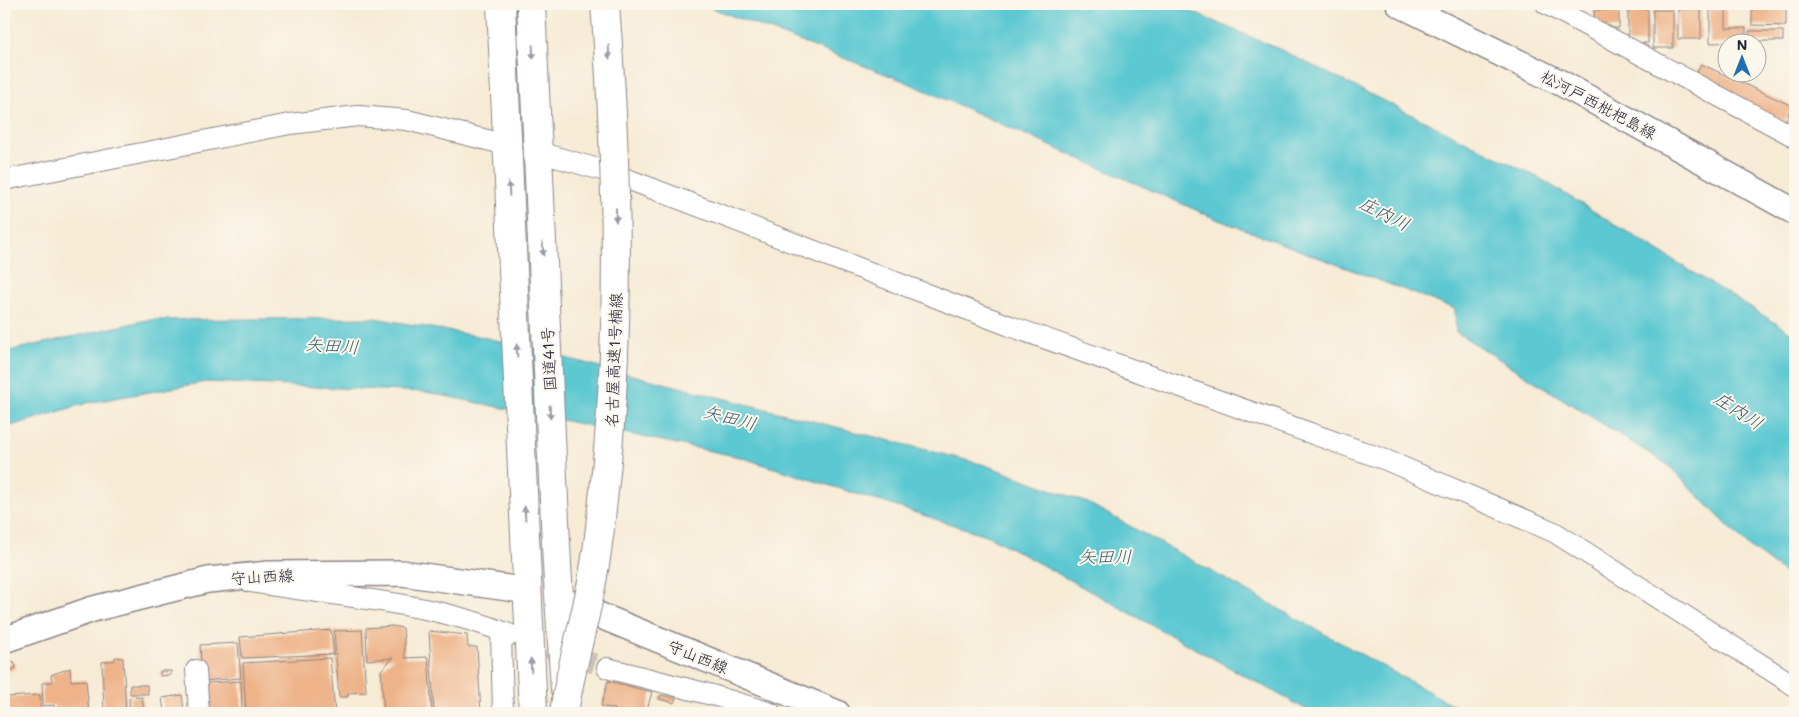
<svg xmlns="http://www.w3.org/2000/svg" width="1799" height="717" font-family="Mali,'Klee One',sans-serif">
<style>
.water{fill:#5bc8d1;stroke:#3e7586}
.building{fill:#eeb389}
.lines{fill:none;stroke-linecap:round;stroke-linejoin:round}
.minor-tunnel{stroke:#ccc3b6;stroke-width:20;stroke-dasharray:20 10;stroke-linecap:butt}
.minor-casing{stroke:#8c8688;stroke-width:22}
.major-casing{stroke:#8c8688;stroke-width:28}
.highway-casing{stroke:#8c8688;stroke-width:30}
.minor{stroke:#fff;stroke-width:20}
.major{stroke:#fff;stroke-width:25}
.highway{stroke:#fff;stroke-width:28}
.highway-bridge-casing{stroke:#8c8688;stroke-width:30;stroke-linecap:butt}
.highway-bridge{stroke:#fff;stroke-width:28}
.oneway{fill:#9c9ca7}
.labels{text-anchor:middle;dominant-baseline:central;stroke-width:4;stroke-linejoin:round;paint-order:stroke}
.street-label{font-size:16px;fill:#22223b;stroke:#fbf7ec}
.water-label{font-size:18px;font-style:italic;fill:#365c70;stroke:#fbf7ec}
</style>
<rect width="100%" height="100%" fill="#fbf7ec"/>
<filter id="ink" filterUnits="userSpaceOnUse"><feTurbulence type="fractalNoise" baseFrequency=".02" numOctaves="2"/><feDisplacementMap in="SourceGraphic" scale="10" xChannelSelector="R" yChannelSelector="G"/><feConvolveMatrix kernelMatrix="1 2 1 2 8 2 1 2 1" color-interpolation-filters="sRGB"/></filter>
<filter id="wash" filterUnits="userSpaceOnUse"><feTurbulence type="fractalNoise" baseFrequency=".0096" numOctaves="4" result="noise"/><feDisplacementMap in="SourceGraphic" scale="20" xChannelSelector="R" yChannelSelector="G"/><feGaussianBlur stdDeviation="1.12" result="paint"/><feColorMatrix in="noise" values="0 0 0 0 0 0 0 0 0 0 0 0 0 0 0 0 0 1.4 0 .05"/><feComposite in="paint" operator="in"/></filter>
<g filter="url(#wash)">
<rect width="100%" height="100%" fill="#f6ebd5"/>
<path class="water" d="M701,4H1173L1279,49L1541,179L1795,335V581L1749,547L1668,465L1456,332L1455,309L1214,218L904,81Z
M374,318L483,337L985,465L1088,503L1467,713H1313L989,536L740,457L426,392L206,382L87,403L4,428V352L147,320Z"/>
<g id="blocks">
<path class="building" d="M1752,4H1786V26L1752,25Z
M1628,9H1648V43H1628Z
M1678,9H1701V39H1678Z
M1594,10H1619V28H1595Z
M1653,10H1673V48H1653Z
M1710,10H1726V28H1746V42L1710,43Z
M1749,31H1783V41H1749Z
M1701,64L1792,106L1785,121L1694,79Z
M392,626L403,628L405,658L428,657L432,713H384L381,670L393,658L367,660L366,628Z
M331,630L334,654L242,658L240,637Z
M362,630L366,692L348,693V697H339L334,631Z
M429,631L467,635L468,647H477L481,713H434Z
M238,643L241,678L202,681L200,645Z
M115,657L123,658L126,713H104L102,662L115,660Z
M330,658L335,713H246L243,663Z
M14,662L16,668L4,673V666Z
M70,668L71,681L86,680L89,713H44V710L54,709V705L43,706L42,683L52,682L51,675Z
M160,671H171V675L160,676Z
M241,681L242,713H208L207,683Z
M608,681L652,692L646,713H614L615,709L601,706Z
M130,685H147L148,694H130Z
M40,695L41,713H9L8,711L4,712V697Z
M182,695L184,710L164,712L162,698Z
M661,695L676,698L674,703L659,699Z
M142,697L144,713H130L129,698Z"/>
</g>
</g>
<g filter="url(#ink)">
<use href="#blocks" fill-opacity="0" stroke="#8c8688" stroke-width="1"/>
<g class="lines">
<path class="minor-tunnel" d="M519,638L607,668"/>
<g class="minor-casing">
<path id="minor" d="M1546,4L1795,137
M538,152L609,172L1010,326L1386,460L1554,532L1795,686
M4,180L290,124L358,116L407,120L507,145
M250,582C335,597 431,601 511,635
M501,631L503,713
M607,668L712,695L771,713
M196,670L199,713"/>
</g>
<g class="major-casing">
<path id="major" d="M1399,4L1561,83L1795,212
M567,602L837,713
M4,640L93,609L208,580L269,574L402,573L515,589H528"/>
</g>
<g class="highway-casing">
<path id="highway" d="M501,4C510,240 524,477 533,713
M531,4L557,565L565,689"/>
</g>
<use href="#minor" class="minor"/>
<use href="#major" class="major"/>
<use href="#highway" class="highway"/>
<g class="highway-bridge-casing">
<path id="highway-bridge" d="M564,713C569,677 579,642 587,606C594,575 599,541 602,509C622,339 618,174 605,4"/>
</g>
<use href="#highway-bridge" class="highway-bridge"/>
</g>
<defs><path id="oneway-solid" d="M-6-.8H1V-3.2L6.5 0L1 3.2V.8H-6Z" transform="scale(1.25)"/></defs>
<g class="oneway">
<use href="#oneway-solid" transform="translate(533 52) rotate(87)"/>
<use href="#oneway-solid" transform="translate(609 52) rotate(86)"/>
<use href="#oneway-solid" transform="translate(509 189) rotate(-93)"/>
<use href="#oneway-solid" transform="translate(616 215) rotate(90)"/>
<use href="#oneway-solid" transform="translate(543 249) rotate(87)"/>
<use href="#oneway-solid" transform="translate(517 351) rotate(-93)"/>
<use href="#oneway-solid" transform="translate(550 412) rotate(87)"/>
<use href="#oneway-solid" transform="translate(525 513) rotate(-93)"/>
<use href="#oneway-solid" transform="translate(531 665) rotate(-92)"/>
</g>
</g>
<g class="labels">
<g class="street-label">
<text transform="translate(1599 104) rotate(28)">松河戸西枇杷島線</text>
<text transform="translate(548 359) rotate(-93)">国道41号</text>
<text transform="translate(613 360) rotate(-88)">名古屋高速1号楠線</text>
<text transform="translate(262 576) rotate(-3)">守山西線</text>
<text transform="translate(698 656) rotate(22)">守山西線</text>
</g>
<g class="water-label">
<text transform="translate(1385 213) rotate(27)">庄内川</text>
<text transform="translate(332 345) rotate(4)">矢田川</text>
<text transform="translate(1739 410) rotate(33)">庄内川</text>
<text transform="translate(730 417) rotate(15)">矢田川</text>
<text x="1105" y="556">矢田川</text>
</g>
</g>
<rect width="1799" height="717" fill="none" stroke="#fbf7ec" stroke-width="20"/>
<g transform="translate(1742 58)"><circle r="24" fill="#fbf7ec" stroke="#a4a2a5"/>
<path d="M0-4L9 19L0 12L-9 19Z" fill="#1f6fb2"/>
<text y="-8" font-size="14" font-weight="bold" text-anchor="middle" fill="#22223b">N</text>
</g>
</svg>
